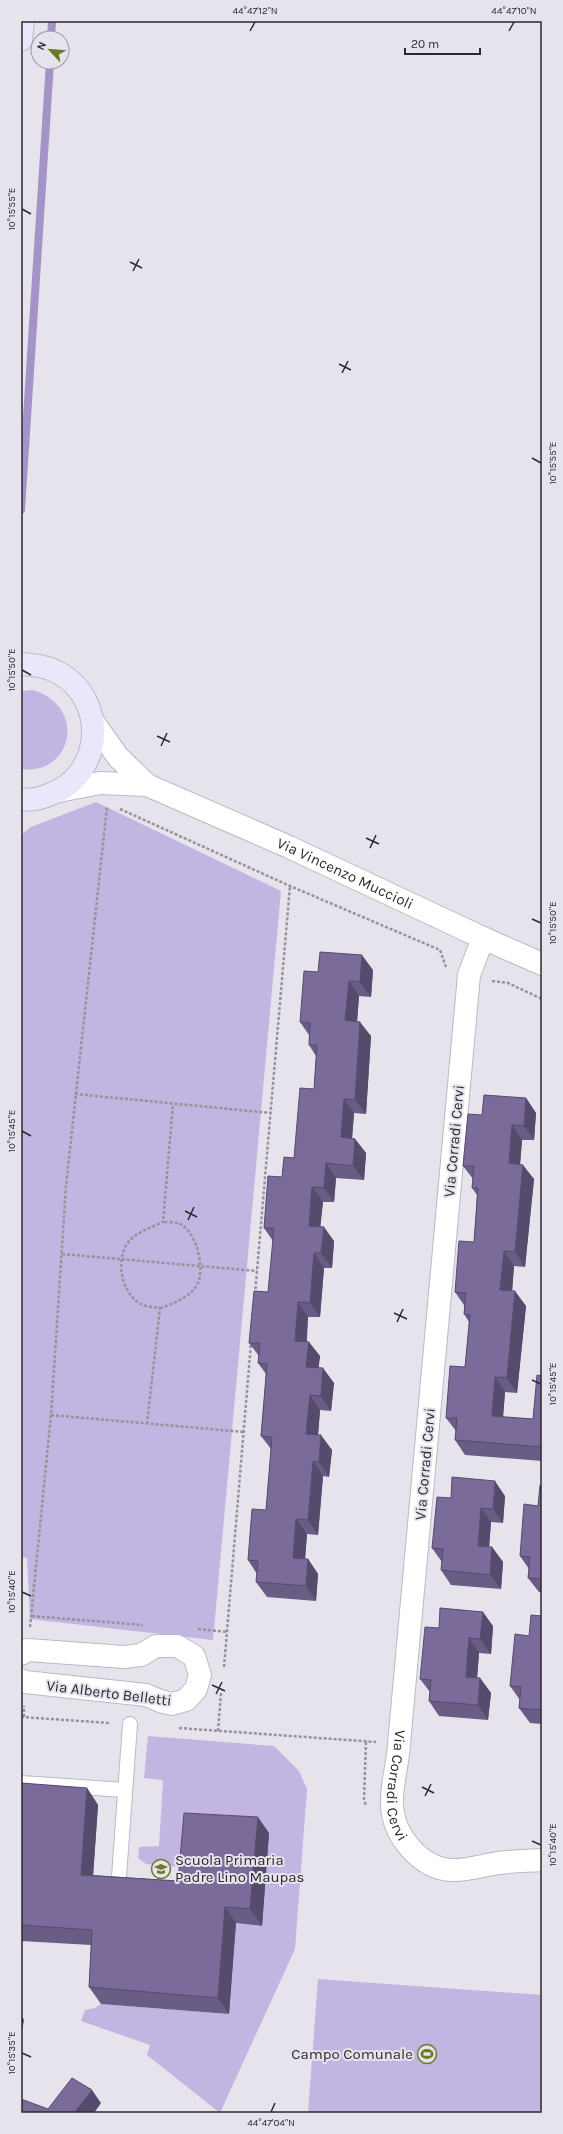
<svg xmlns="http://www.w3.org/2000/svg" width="563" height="2134" font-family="Karla,sans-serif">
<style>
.green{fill:#c2b5e1}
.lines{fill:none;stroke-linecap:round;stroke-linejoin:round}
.stream{stroke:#a393c6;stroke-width:8}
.lane-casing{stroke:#bbb9c3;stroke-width:16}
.street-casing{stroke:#bbb9c3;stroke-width:24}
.secondary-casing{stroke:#bbb9c3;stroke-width:24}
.path{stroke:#95939a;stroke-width:2.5;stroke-dasharray:3 2;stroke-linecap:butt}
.lane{stroke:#fff;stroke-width:14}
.street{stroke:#fff;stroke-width:22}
.secondary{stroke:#ece6fa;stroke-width:22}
.wall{fill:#695c85}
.shaded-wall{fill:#554b6c}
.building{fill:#7a6b9b;stroke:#554b6c}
.ticks{fill:none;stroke:#2b2a2e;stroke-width:1.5}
.labels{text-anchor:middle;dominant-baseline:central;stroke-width:4;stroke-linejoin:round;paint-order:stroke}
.street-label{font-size:15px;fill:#2b2a2e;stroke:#e6e3ed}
.poi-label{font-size:15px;fill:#2b2a2e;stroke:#e6e3ed;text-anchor:start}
.neatline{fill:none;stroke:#2b2a2e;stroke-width:1.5}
.ticks-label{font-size:10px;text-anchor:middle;fill:#2b2a2e}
</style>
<rect width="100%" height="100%" fill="#e6e3ed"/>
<path class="green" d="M33,690C88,707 72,776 21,769V691Z
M96,802L281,891L213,1640L30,1619L27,1558L21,1557V835L31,827Z
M148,1736L274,1746L299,1771L307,1789L295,1949L220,2113L147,2055L150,2045L81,2021L85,2010L95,2008L101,2004L229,2014L236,1923L262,1926L192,1868L146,1864L138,1858L139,1847L159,1846L163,1780L144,1778Z
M318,1979L542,1995V2113H308Z"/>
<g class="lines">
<path class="stream" d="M51,38L52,21
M21,510L50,62"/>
<g class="lane-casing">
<path id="lane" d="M21,1783L125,1790
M119,1877L130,1724"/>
</g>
<g class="street-casing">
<g id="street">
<path id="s1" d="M147,785L289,847L483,938L542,964"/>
<path d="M59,791L100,783L147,785L118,757L94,723"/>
<path id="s2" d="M483,938L469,975L399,1744C398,1764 391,1785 392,1805C393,1835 420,1868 451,1870C467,1871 483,1865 499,1863C513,1861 528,1861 542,1860"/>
<path d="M21,1654L28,1650L124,1657L141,1655L156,1646H177L194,1656L200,1675L196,1689L186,1700L172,1704L160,1701L146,1695L25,1682L21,1680"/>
</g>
</g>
<g class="secondary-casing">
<path id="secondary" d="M21,40L23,21
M21,664C34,665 47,666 59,673C108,700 103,775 51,794C42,798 31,801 21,799"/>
</g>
<path class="path" d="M120,809L290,886L440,950L446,967
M492,981L508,983L542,999
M75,1094L271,1113
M62,1254L257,1271
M255,1294L290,886
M160,1308C173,1304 192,1296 198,1283C205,1267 196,1229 178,1223C174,1222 167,1222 163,1222
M51,1415L244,1432
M147,1424L160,1308C154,1307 145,1307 139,1303C120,1290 115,1257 130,1240C139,1231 152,1227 163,1222L173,1104
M32,1616L143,1625
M30,1627L51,1415L66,1186L107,807
M198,1629L227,1632
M224,1667L251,1343
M21,1717L110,1723
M24,1717V1706
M179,1728L376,1742
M218,1731L221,1693
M366,1742L364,1799L366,1806"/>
<use href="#lane" class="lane"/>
<use href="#street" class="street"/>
<use href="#secondary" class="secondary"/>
</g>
<path class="wall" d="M373,970L371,997L359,996L357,1021L371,1036L366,1114L354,1113L352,1138L355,1139L366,1153L364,1180L336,1178L334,1202H323L320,1226L334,1241L332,1268H324L320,1317H308L307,1341L320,1356L318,1368L334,1383L331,1411L320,1410L318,1435L332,1450L329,1477L323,1476L318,1535L307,1534L305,1559H308L318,1574L316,1601L267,1597L256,1582L257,1574L248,1560L266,1510L271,1449L261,1436L266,1374L258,1363L259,1356L249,1343L268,1292L273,1241L264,1228L282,1177L294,1158L314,1089L316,1056L309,1045V1035L300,1022L318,972Z
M526,1098L536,1113L534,1140H522L520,1164L534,1179L525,1267L514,1266L512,1291L526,1306L517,1393L505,1392L503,1417L533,1419L542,1376V1461L465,1455L455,1440L456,1431L446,1418L465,1367L469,1322L464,1314V1305L455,1292L474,1242L477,1195L472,1188L473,1179L463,1166L482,1115Z
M542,1485V1593L539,1592L528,1578L529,1569L520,1556L538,1506Z
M505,1496L503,1523L491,1522L489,1547H492L503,1562L501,1589L451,1585L441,1570L442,1562L432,1548L451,1498Z
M542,1616V1724L530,1723L519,1708L520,1700L510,1686L529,1636Z
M493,1626L491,1654L479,1653L477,1678H480L491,1693L488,1720L439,1716L429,1701L430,1692L420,1679L439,1628Z
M21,1783L87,1788L98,1805L93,1875L178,1881L269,1833L262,1926L236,1923L229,2014L101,2004L89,1987L91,1945L21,1941Z"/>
<path class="shaded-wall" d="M362,955L373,970L371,997L360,982Z
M349,981L359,996L356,1035L345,1020Z
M360,1022L371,1036L366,1114L355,1100Z
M526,1098L536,1113L534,1140L524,1126Z
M344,1099L354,1113L351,1152L341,1137Z
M512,1125L522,1140L519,1178L509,1163Z
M355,1139L366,1153L364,1180L353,1166Z
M326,1163L336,1178L334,1202L324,1188Z
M523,1165L534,1179L525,1267L515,1252Z
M312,1187L323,1202L319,1240L309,1226Z
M324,1227L334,1241L332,1268L321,1253Z
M504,1251L514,1266L511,1305L500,1290Z
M314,1253L324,1268L320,1317L310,1303Z
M515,1291L526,1306L517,1393L507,1378Z
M298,1302L308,1317L305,1355L295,1341Z
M309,1342L320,1356L317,1382L306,1367Z
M323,1368L334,1383L331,1411L321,1396Z
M495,1377L505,1392L502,1430L492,1416Z
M310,1395L320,1410L317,1448L306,1434Z
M321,1435L332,1450L329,1477L319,1462Z
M313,1461L323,1476L318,1535L308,1520Z
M495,1481L505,1496L503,1523L493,1509Z
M481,1508L491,1522L488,1561L478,1546Z
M296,1519L307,1534L304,1573L293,1558Z
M492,1547L503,1562L501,1589L490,1575Z
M308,1559L318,1574L316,1601L306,1586Z
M483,1612L493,1626L491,1654L480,1639Z
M469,1638L479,1653L476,1691L466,1677Z
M480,1678L491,1693L488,1720L478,1705Z
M87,1788L98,1805L92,1891L81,1875Z
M258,1817L269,1833L262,1926L250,1909Z
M225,1907L236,1923L229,2014L218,1998Z
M21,2015L24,2020L21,2037Z
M92,2090L101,2103L94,2113H74Z"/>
<path class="building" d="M320,952L362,955L360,982L349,981L345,1020L360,1022L355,1100L344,1099L341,1137L355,1139L353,1166L326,1163L324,1188L312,1187L309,1226L324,1227L321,1253H314L310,1303L298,1302L295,1341L309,1342L306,1367L323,1368L321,1396L310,1395L306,1434L321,1435L319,1462L313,1461L308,1520L296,1519L293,1558L308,1559L306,1586L256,1582L258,1561L248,1560L252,1509L266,1510L272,1437L261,1436L267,1364L258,1363L260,1343H249L254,1291L268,1292L274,1228H264L268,1176L282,1177L284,1157L294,1158L300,1088L314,1089L317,1045H309L310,1023L300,1022L304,971L318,972Z
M484,1095L526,1098L524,1126L512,1125L509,1163L523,1165L515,1252L504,1251L500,1290L515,1291L507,1378L495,1377L492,1416L533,1419L537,1375L542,1376V1447L455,1440L457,1418H446L450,1366L465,1367L470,1315L464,1314L466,1293L455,1292L459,1241L474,1242L478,1188H472L474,1166H463L468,1114L482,1115Z
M452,1477L495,1481L493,1509L481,1508L478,1546L492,1547L490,1575L441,1570L443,1549L432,1548L437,1497L451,1498Z
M540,1485H542V1579L528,1578L530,1557L520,1556L524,1504L538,1506Z
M440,1608L483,1612L480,1639L469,1638L466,1677L480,1678L478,1705L429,1701L431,1680L420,1679L425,1627L439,1628Z
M531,1615L542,1616V1710L519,1708L521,1687L510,1686L515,1634L529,1636Z
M21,1783L87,1788L81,1875L178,1881L184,1813L258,1817L250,1909L225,1907L218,1998L89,1987L92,1930L21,1925Z
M72,2078L92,2090L74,2113H21V2099L48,2109Z"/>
<path class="ticks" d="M250,31L255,22M509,31L514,22M22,209L31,214M130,262L142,268M133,271L139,259M339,364L351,370M342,373L348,361M532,458L541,463M22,670L31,675M157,736L170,742M161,746L167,733M366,838L379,844M370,848L376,835M532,919L541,923M22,1131L31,1136M185,1211L197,1217M188,1220L194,1207M394,1313L407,1319M397,1322L403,1309M532,1380L541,1384M22,1592L31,1596M212,1685L225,1691M216,1694L222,1682M422,1787L434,1793M425,1796L431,1784M532,1841L541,1845M22,2053L31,2057M271,2112L275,2103"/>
<defs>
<g id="school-ring" transform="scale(1)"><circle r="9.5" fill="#e6e3ed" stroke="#6b7a27" stroke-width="1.5"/><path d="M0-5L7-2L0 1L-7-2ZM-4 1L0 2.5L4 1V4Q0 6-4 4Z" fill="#6b7a27"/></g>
<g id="stadium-ring" transform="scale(1)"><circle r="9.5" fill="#e6e3ed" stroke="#6b7a27" stroke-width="1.5"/><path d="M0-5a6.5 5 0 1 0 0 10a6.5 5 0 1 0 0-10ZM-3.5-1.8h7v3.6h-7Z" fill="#6b7a27"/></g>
</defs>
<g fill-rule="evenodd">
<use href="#school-ring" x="161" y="1869"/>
<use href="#stadium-ring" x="427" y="2054"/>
</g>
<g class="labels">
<g class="street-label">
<text stroke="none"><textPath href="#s1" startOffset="217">Via Vincenzo Muccioli</textPath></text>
<text transform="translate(454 1141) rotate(-85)">Via Corradi Cervi</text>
<text transform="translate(425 1464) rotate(-85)">Via Corradi Cervi</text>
<text transform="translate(109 1693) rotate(7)">Via Alberto Belletti</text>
<text stroke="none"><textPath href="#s2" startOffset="854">Via Corradi Cervi</textPath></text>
</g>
<g class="poi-label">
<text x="175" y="1860">Scuola Primaria<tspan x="175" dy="17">Padre Lino Maupas</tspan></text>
<text x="413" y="2054" text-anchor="end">Campo Comunale</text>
</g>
</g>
<rect width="563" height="2134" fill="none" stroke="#e6e3ed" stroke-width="44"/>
<g transform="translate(50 50) rotate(296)"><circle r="19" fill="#e6e3ed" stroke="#9b99a1"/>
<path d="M0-3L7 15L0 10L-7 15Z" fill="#6b7a27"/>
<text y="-6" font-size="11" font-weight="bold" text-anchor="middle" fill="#2b2a2e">N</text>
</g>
<path d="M405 48v6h75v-6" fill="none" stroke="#2b2a2e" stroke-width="2"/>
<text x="411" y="48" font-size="12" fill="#2b2a2e" stroke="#e6e3ed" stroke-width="3" paint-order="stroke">20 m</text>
<rect x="22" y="22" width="519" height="2090" class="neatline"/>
<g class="ticks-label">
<text x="255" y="14">44°47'12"N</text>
<text x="514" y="14">44°47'10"N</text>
<text transform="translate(11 209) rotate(-90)" y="4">10°15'55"E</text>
<text transform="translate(552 463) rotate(-90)" y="4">10°15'55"E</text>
<text transform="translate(11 670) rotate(-90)" y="4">10°15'50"E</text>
<text transform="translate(552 923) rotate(-90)" y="4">10°15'50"E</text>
<text transform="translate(11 1131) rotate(-90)" y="4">10°15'45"E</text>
<text transform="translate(552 1384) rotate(-90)" y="4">10°15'45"E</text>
<text transform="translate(11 1592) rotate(-90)" y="4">10°15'40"E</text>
<text transform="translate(552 1845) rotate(-90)" y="4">10°15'40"E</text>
<text transform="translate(11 2053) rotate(-90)" y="4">10°15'35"E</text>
<text x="271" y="2126">44°47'04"N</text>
</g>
</svg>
